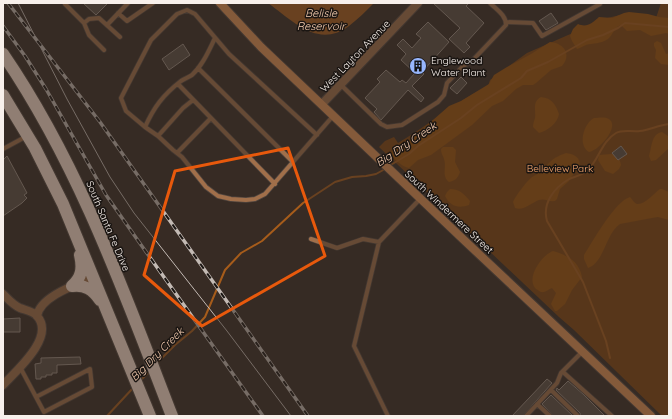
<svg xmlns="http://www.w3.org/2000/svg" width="672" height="419" font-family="Quicksand,sans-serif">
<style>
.green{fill:#7f440f}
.forest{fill:#9b520a}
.water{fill:#a65c1b}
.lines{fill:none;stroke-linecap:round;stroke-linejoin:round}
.stream{stroke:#a65c1b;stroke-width:2}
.building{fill:#5a4e45;stroke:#9a8d83}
.lane-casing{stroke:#524740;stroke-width:5.5}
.street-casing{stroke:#524740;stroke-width:10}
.secondary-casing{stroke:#524740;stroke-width:10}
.highway-casing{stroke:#524740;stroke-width:14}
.lane{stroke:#a16f4a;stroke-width:4}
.street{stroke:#a16f4a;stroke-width:8}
.secondary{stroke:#e29256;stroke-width:8}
.highway{stroke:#fde3d2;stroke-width:12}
.tram{stroke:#c3bab4;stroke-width:1}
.rail-casing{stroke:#c3bab4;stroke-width:3.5}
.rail{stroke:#1a1512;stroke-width:2;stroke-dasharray:6;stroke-linecap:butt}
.marked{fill:none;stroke:#e8590c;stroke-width:3;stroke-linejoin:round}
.labels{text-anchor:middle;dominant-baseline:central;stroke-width:3;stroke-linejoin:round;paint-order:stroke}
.street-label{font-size:10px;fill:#f8f0eb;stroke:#1a1512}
.poi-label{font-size:10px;fill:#f8f0eb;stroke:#1a1512;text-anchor:start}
.park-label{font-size:10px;fill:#fead72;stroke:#1a1512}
.water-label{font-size:11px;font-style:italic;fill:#f6cdb0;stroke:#1a1512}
</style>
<rect width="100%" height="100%" fill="#372b24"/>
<path class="green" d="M661,3H669V416H662L574,330L559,317L379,147L385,141L394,137L398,143C429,125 455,102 488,86L490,80L527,53L607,18L625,14L656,18Z"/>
<path class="forest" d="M629,12L648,14L659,17L669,18V34L666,33L651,36L640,30L627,31L621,25C614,27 613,35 608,39C601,44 593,43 586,45C583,46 581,48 577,49L572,41L570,36L573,29L578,24C587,28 592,23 599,17L612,18L624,13Z
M657,41L661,43L666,54L669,53V65L661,64L655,58L656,50L654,46V43Z
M550,42C564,43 572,54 562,66L551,70L536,83L533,85H523L516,89L503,101L492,106L472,125L431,155L418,160L409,168C402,167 392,158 391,152L393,150L409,141L449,106L461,101L489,84L494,75L507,67L531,54Z
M541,97C552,98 556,105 559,114C558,123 547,131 539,133L533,127C533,124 534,121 535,118C536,109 532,102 541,97Z
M594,118C599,118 606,116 610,120C619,128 598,151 589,152C577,145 584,123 594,118Z
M662,132L668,136L669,148L656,160L651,161L649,156C652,147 651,134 662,132Z
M443,147H453L456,150L455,162L460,172C458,178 455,181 449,182C441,176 447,167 444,159C443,155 441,154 441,149Z
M566,153C573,154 579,156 580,164L569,181L560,189L557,199L555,201C549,202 544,198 539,200C531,203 524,211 515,208L513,202C516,195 527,181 532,177C535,175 538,174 540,172C550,162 552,158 566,153Z
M611,154C617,154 620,159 621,165L619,169L613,174L605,171L598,160L599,155Z
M450,189C460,189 464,194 470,201L469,205C458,209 450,206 445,196L447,192Z
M660,189H662L669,192V220L658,217L652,218L620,224C606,233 604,263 588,268L584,259V255C593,241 615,201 630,197C632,199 634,203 637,204C645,205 654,193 660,189Z
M553,251C567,255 579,261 582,277L572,290L565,304L557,311H555L551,304L556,293L552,288C549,289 545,293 541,292C540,292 537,289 536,289C525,278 542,255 553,251Z"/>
<path class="water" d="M268,3H374C366,11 358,19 349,26C318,49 293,21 268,3Z"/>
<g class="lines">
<path class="stream" d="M389,166L409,154L418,146L461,118L477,105L521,78L527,71L548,62L587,40L603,35L618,28L625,23L669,27
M610,358L606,341L583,282L547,221C542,203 554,188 569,179C576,176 583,175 588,170C599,159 602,141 616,133C623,129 631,132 640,131C649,130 659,125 669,124
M157,363L175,345L192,331L205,317L225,270L241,253L262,241L303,203L335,182L352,177L366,176L376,174L385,169
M140,381L150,371
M107,416L133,388"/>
</g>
<path class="building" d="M83,3H108L96,15Z
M433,3H469L466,6L484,23L466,43L470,47L464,53L449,39L460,28Z
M551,13L558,23L546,30L539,21Z
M428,22L449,42L422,72L424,74L412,86L424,98L421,102L408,90L381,120L374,112L377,109L365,98L380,82L377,79L386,70L400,82L402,80L406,83L415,73L401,60L406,54L397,45L403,39L412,48L421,38L416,34Z
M183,44L190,55L169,70L162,59Z
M461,77L467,83L457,94L450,88Z
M621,146L627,154L618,160L612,153Z
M7,156L27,193L24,195L27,198L22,203L3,216V160Z
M20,318V332H3V319Z
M80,357L81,364L57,365V373H52V375H46V377H41V379H36L35,364L41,363V358Z
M547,379L552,383L523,416H512Z
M568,381L583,394L605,416H581L580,413L556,390L557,388L559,390Z
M551,395L573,416H553L542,404Z"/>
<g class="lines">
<g class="lane-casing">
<path id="lane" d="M65,4L84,23
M118,13L127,21L153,3
M506,22L533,23L542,36L600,4
M107,25L128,3
M104,50L89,35L84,23L89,19L99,18L120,37
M198,68L293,162
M178,84L275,184
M341,85L381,124L387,127L402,125L438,102L444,95L447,83L463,66L472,61L506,25C506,15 497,10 490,3
M145,127C154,107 163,95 181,81C184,79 189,77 192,75C203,65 209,50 215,38
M317,135L229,54L195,14L187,10L177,14L151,40L121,98L126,111L145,127L158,136L173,150L182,157L206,187L218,196L231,199L246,200L255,199L265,194L333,116
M158,136L183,108L193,100
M3,149L27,136
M177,153L211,118
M311,239L337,248L363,239L379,242
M20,367L44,412L92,387L90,369L36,397
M563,372L612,416
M551,390L578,416
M537,404L550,416
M388,416L354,346L379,242L420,199
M526,416L557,383L561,373L583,351"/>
</g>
<g class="street-casing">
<path id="street" d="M322,104L418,3
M3,294C8,299 13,305 20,308C25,310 33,311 37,316C56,337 16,371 3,385
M37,316C40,296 78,284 94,277"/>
</g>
<g class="secondary-casing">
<path id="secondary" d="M220,3L261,47L465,241L651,416"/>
</g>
<g class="highway-casing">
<path id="highway" d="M3,54C79,165 124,292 172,416
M3,95L35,148L63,204L150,416
M72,286C82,277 83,268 80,255
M72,286C85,284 93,290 100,300"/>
</g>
<use href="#lane" class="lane"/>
<use href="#street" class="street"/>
<use href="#secondary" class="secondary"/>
<use href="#highway" class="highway"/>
<path class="tram" d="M18,3L67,99L110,177L134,213L227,331L291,416"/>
<g class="rail-casing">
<path id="rail" d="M8,3L100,122L308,416
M3,26L25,56L46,89L106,195L139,242L263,416"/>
</g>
<use href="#rail" class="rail"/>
</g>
<path d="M0 0H672V419H0ZM288,148L325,256L202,326L144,275L175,171Z" fill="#372b24" fill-opacity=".55" fill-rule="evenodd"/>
<path class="marked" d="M288,148L325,256L202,326L144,275L175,171Z"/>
<defs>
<g id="building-disc" transform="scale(0.9)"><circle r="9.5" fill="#97b6fd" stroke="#1a1512"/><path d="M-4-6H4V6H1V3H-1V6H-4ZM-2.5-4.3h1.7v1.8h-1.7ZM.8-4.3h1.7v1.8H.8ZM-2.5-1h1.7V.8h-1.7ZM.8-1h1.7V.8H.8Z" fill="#111"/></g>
</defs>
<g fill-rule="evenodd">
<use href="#building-disc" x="418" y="66"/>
</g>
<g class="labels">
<g class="street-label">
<text transform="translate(355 56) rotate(-46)">West Layton Avenue</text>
<text transform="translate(449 212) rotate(43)">South Windermere Street</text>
<text transform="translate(108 226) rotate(67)">South Santa Fe Drive</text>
</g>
<g class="poi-label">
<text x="431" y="60">Englewood<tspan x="431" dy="12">Water Plant</tspan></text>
</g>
<g class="park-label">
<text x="560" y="168">Belleview Park</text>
</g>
<g class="water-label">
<text x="321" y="13">Belisle<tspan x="321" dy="13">Reservoir</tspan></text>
<text transform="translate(406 144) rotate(-34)">Big Dry Creek</text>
<text transform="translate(157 354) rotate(-45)">Big Dry Creek</text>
</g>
</g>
<rect width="672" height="419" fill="none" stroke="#f8f0eb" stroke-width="8"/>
</svg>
